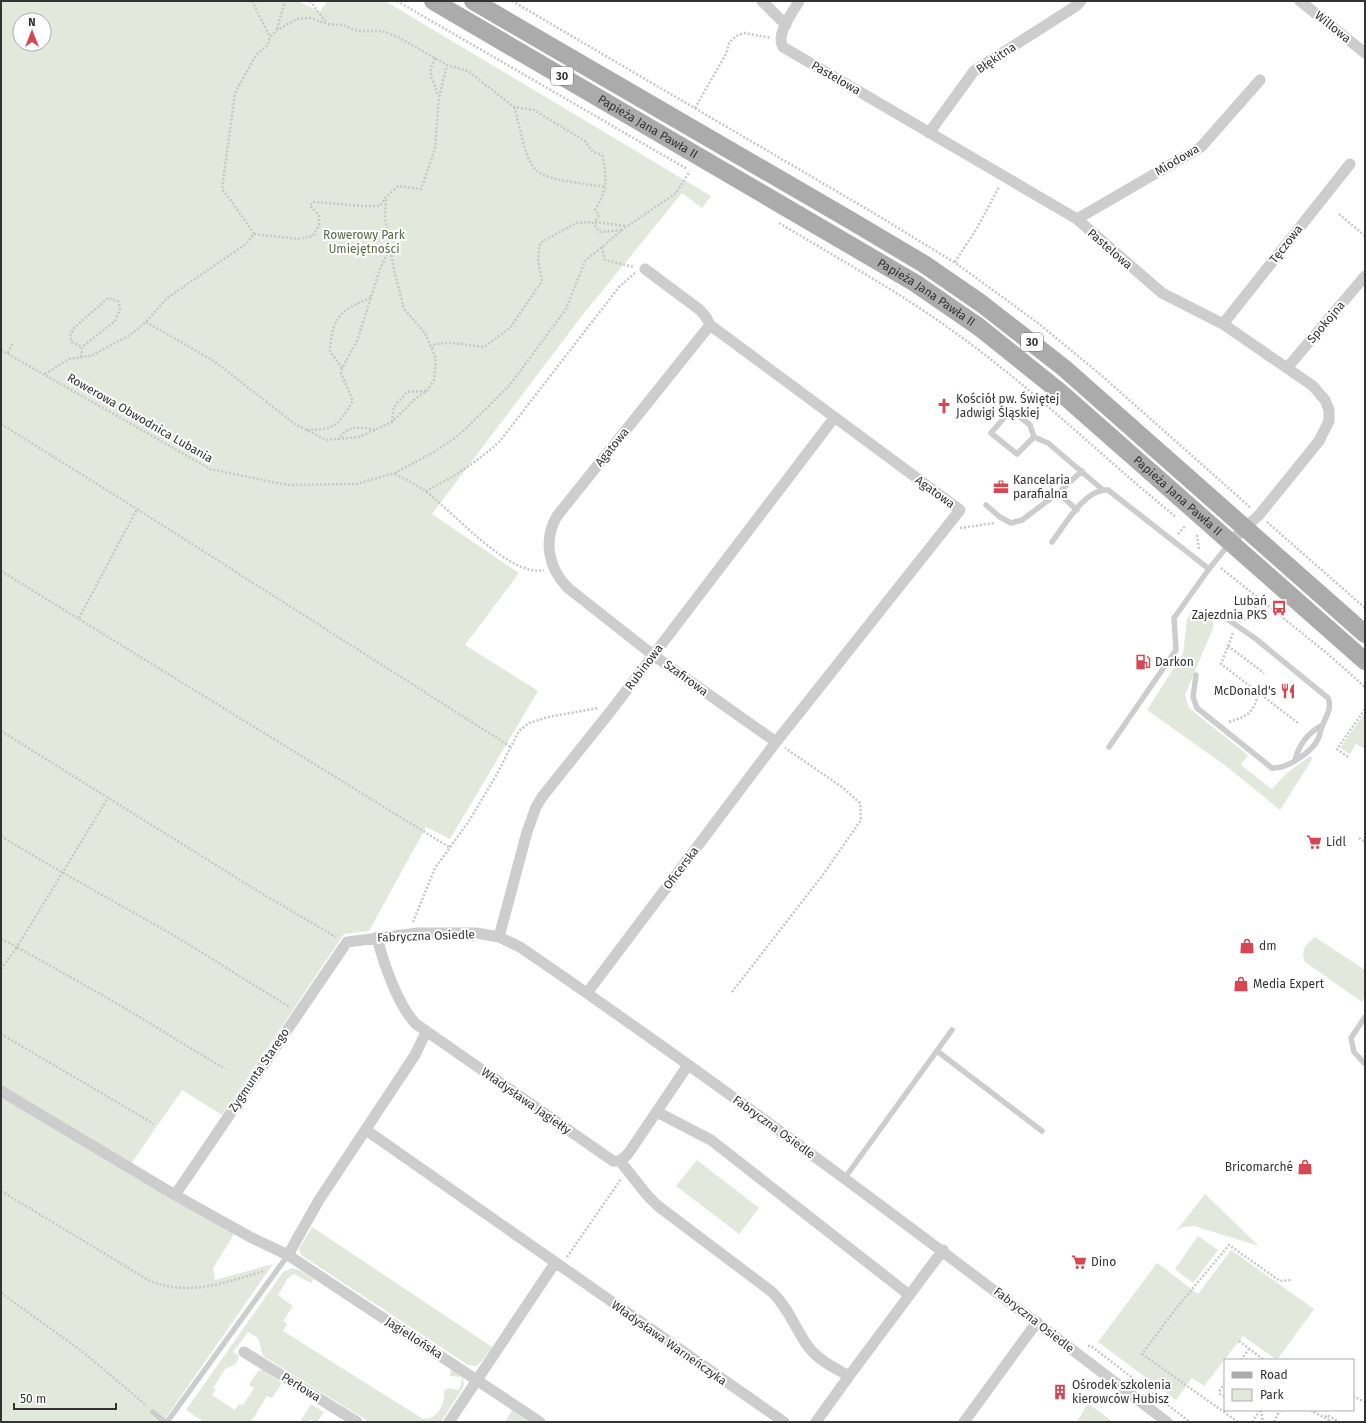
<svg xmlns="http://www.w3.org/2000/svg" width="1366" height="1423" font-family="'Fira Sans',sans-serif">
<style>
.green{fill:#e3e8dd;fill-rule:evenodd}
.lines{fill:none;stroke-linecap:round;stroke-linejoin:round}
.path{stroke:#c7c7c7;stroke-width:2.5;stroke-dasharray:2 2;stroke-linecap:butt}
.lane{stroke:#cdcdcd;stroke-width:5.5}
.street{stroke:#cdcdcd;stroke-width:11}
.primary{stroke:#ababab;stroke-width:18}
.labels{text-anchor:middle;dominant-baseline:central;stroke-width:4;stroke-linejoin:round;paint-order:stroke}
.shield{fill:#fff;stroke:#707070;stroke-width:1}
.shield-label{font-size:11px;font-weight:bold;fill:#333}
.street-label{font-size:12px;fill:#333;stroke:#fff}
.park-label{font-size:12px;fill:#566b43;stroke:#fff}
.poi-label{font-size:12px;fill:#333;stroke:#fff;text-anchor:start}
</style>
<rect width="100%" height="100%" fill="#fff"/>
<path class="green" d="M1,1H298L320,12L327,1H385L711,196L702,208L682,193L581,317L432,514L519,573L465,645L538,691L450,839L426,827L369,931L344,934L222,1115L182,1090L126,1171L234,1234L213,1268L215,1280L273,1264L163,1422H1ZM20,20H44V44H20Z
M1203,610L1213,618V628L1185,695L1189,708L1248,755L1241,765L1272,789L1287,773L1310,756L1313,758L1280,810L1226,766L1147,710L1183,654L1187,619L1192,612Z
M1365,712V749L1356,744L1350,754L1340,748Z
M1315,937L1365,970V997L1362,1002L1305,962C1300,951 1306,944 1315,937Z
M697,1160L759,1208L739,1234L676,1186Z
M1205,1194L1259,1246L1194,1226L1183,1227L1176,1231Z
M312,1227L492,1347L481,1362L476,1366L468,1365L301,1255L299,1249Z
M1198,1236L1218,1250L1193,1283L1175,1269Z
M1231,1250L1314,1309L1277,1360L1243,1336L1204,1386L1192,1378L1176,1400L1098,1342L1157,1263L1198,1294Z
M292,1268L299,1270L314,1279L311,1283L294,1274L288,1278L278,1295L293,1306L283,1321L287,1324L283,1331L423,1419C425,1418 428,1419 430,1418C439,1416 446,1399 444,1391L448,1388L457,1390L460,1388L462,1377L450,1376L451,1369L463,1377L464,1386L441,1422H369L263,1356L258,1338L248,1332L233,1352L239,1356L236,1364L225,1369L213,1388L216,1390L212,1395L235,1410L239,1404L243,1405L254,1388L249,1385L258,1371L262,1370L282,1383L272,1398L267,1396L251,1422H204L186,1410L283,1272Z
M1088,1403L1113,1422H1077Z
M311,1404L324,1412L317,1422L310,1420L308,1422H300Z
M512,1410L529,1422H505Z"/>
<g class="lines">
<path class="path" d="M252,1L270,37
M310,1L327,23
M397,1L687,169
M512,1L877,215L957,264L1038,323L1101,375L1251,508
M277,29L285,1
M435,58L430,72L438,96
M514,107C520,124 524,160 537,171C548,181 590,184 606,187
M695,108L726,54L729,43L736,36L744,33L771,38
M1339,214L1365,236
M779,223C839,259 901,293 957,334C1035,390 1102,457 1176,517
M254,234L298,239L313,236L319,225V215L310,206L313,202C336,203 358,207 380,206L386,197L398,186L421,189L435,149L439,97L447,65
M602,247L605,260L634,267
M955,262L977,228L999,187
M146,322L214,361L295,424L326,440L359,437L392,422L416,398L427,391L434,380L436,359L425,333L404,309L394,270L385,217L386,197
M432,349L434,345C449,340 468,346 484,347L510,328L542,281L538,260L540,243L576,223L592,222L600,232L622,230
M1,350L210,469L287,485L356,484L395,473L434,452L459,435L509,386L566,309L585,261L622,230L676,193L690,171
M8,353L13,342
M81,357L82,347L115,321L120,309L118,301L108,298L74,328L70,336L72,342L82,347
M342,368L330,351C331,335 333,318 348,309C354,304 363,302 371,297
M45,374L69,359L91,356L130,335L146,322L167,298L246,244L254,234C244,219 234,204 222,189L235,93L256,55L268,45L270,37L277,30L297,19L311,18L327,24L343,25L358,31H382L398,37L447,65L468,71L514,107L534,110L585,141L593,152L602,155C607,179 608,188 595,210L599,215L595,222L627,226
M392,422L394,407L407,392L427,391
M1,424L137,509
M307,430C337,429 338,425 353,401L341,373L342,368L357,341L380,269L390,248
M338,440C347,425 360,426 375,430
M395,474C407,480 419,486 429,494C455,514 511,578 544,570
M1040,479L1051,487
M426,492C435,485 446,481 455,475C471,465 486,454 500,441L619,287L635,273
M1267,522L1365,608
M960,528L995,523
M1178,534L1186,525
M1197,535L1199,549
M1221,568L1328,654L1365,687
M1,571L449,847
M1275,612L1279,608
M79,618L137,509L511,747
M1244,620L1261,601
M1233,633L1221,664L1298,723
M1228,646L1264,673
M1229,722C1249,715 1253,714 1259,692
M1,731L256,890L336,937
M1348,757L1337,749L1365,709
M1,836C56,870 112,900 168,932C209,956 249,983 290,1007
M1359,838L1365,842
M413,922L435,868L469,821L497,774L519,731L529,723L548,717L598,708
M1,939L17,947L108,798
M1,969L17,947L123,1007L225,1069
M732,992L822,876L861,820L860,803L842,787L785,748
M1,1034L154,1124
M1,1191L150,1281C189,1297 227,1282 264,1271
M567,1257L621,1179
M1,1293L83,1352L147,1406
M1239,1341L1264,1360
M1088,1346H1091L1190,1422
M1241,1360L1249,1349
M1225,1383L1220,1390V1394L1225,1397
M1353,1396L1365,1402
M1261,1410L1263,1422
M1310,1410L1329,1420L1328,1422
M1325,1417L1327,1415L1339,1422
M1238,1422L1142,1354L1178,1306L1229,1245L1280,1281L1291,1280
M1252,1422L1260,1410
M1274,1422L1280,1410"/>
<path class="lane" d="M1034,437L1017,454L991,433L1011,410L1030,425L1034,437L1048,443L1103,490
M1058,493L1082,471
M986,505L1000,517L1011,523L1022,520L1058,493L1077,510
M1052,542C1065,525 1085,488 1108,490L1209,569
M1196,675L1193,697L1197,708L1272,768C1287,769 1312,752 1318,739C1321,734 1320,729 1323,724C1327,715 1332,707 1328,698L1256,639L1220,614
M1109,747L1176,650L1174,618L1209,569L1229,544
M1295,760C1299,745 1308,733 1321,726
M1365,1017L1351,1038L1354,1052L1365,1064
M937,1051L1042,1131
M844,1179L952,1030
M153,1412L165,1422
M167,1422L288,1255"/>
<path class="street" d="M762,1L786,25
M799,1C793,12 775,35 783,47L1077,219L1162,293L1223,324L1313,386L1325,400L1329,410V421L1319,441L1259,515L1230,542
M1300,1L1365,53
M929,133L974,71L1076,6L1081,1
M1077,219L1201,147L1260,80
M645,269L700,310L706,317L710,325
M1223,324L1350,164
M1287,368L1365,276
M377,937C383,962 398,1006 416,1024L613,1161H620L628,1154L688,1065
M499,937L527,832L536,807L542,797L610,712L834,418
M587,993L776,742L960,510L710,325L557,516C543,540 548,568 568,588L653,655L776,742
M1,1091L175,1195L252,1238L288,1255L540,1422
M657,1112L711,1140L908,1294
M366,1130L784,1422
M620,1161L647,1195L658,1206L772,1292C789,1308 796,1331 810,1349C820,1361 835,1368 849,1376L943,1250
M175,1195L347,942L418,933H476L499,937L520,947C741,1098 955,1260 1167,1422
M288,1255L319,1200L415,1055L426,1032
M244,1352L357,1422
M449,1422L555,1263
M816,1422L849,1376
M964,1422L1037,1322"/>
<g class="primary">
<path id="s1" d="M433,1L915,283L979,327L1060,392L1365,661"/>
<path d="M473,1L850,220L924,264L982,304L1064,368L1365,634"/>
</g>
</g>
<defs>
<g id="church-bare" transform="scale(1.2)"><path d="M-1.2-6h2.4v3.5h3.3v2.4h-3.3V6h-2.4V-.1h-3.3v-2.4h3.3Z" fill="#d74753" stroke="#fff" stroke-width="2.5" paint-order="stroke"/></g>
<g id="office-bare" transform="scale(1.2)"><path d="M-6-3h4V-5.5h4V-3h4V5H-6ZM-1-4.5V-3h2v-1.5ZM-6 0V1H6V0Z" fill="#d74753" stroke="#fff" stroke-width="2.5" paint-order="stroke"/></g>
<g id="bus-bare" transform="scale(1.2)"><path d="M-5-6H5V4H4V6H2V4H-2V6H-4V4H-5ZM-3.5-4V0h7V-4ZM-3.5 1.2v1.5H-2V1.2ZM2 1.2v1.5H3.5V1.2Z" fill="#d74753" stroke="#fff" stroke-width="2.5" paint-order="stroke"/></g>
<g id="fuel-bare" transform="scale(1.2)"><path d="M-5.5-6h7V0h2V4h1.3V-2.5L3-4.5l.8-.8L6-3V5H2.5V1h-1V6h-7ZM-4.2-4.7v3.2H.2V-4.7Z" fill="#d74753" stroke="#fff" stroke-width="2.5" paint-order="stroke"/></g>
<g id="restaurant-bare" transform="scale(1.2)"><path d="M-5-6h1v4h1v-4h1v4h1v-4h1v5L-1.5 .5V6h-2V.5L-5-1ZM5-6V6H3V1.5H1.5Q1.5-4 5-6Z" fill="#d74753" stroke="#fff" stroke-width="2.5" paint-order="stroke"/></g>
<g id="supermarket-bare" transform="scale(1.2)"><path d="M-6-5.5h2.5l.6 2H6L4.5 2H-2.5L-4.4-4H-6ZM-1.5 3.2a1.3 1.3 0 1 0 .1 0ZM3 3.2a1.3 1.3 0 1 0 .1 0Z" fill="#d74753" stroke="#fff" stroke-width="2.5" paint-order="stroke"/></g>
<g id="shop-bare" transform="scale(1.2)"><path d="M-5-2.5h2.3a2.7 3.5 0 0 1 5.4 0H5L5.5 6h-11ZM-1.5-2.5h3a1.5 2.3 0 0 0-3 0Z" fill="#d74753" stroke="#fff" stroke-width="2.5" paint-order="stroke"/></g>
<g id="building-bare" transform="scale(1.2)"><path d="M-4-6H4V6H1V3H-1V6H-4ZM-2.5-4.3h1.7v1.8h-1.7ZM.8-4.3h1.7v1.8H.8ZM-2.5-1h1.7V.8h-1.7ZM.8-1h1.7V.8H.8Z" fill="#d74753" stroke="#fff" stroke-width="2.5" paint-order="stroke"/></g>
</defs>
<g fill-rule="evenodd">
<use href="#church-bare" x="944" y="406"/>
<use href="#office-bare" x="1001" y="487"/>
<use href="#bus-bare" x="1279" y="608"/>
<use href="#fuel-bare" x="1143" y="662"/>
<use href="#restaurant-bare" x="1288" y="691"/>
<use href="#supermarket-bare" x="1314" y="842"/>
<use href="#shop-bare" x="1247" y="946"/>
<use href="#shop-bare" x="1241" y="984"/>
<use href="#shop-bare" x="1305" y="1167"/>
<use href="#supermarket-bare" x="1079" y="1262"/>
<use href="#building-bare" x="1060" y="1392"/>
</g>
<g class="labels">
<g class="shield">
<rect x="551" y="67" width="22" height="18" rx="3"/>
<rect x="1021" y="333" width="22" height="18" rx="3"/>
</g>
<g class="shield-label">
<text x="562" y="76">30</text>
<text x="1032" y="342">30</text>
</g>
<g class="street-label">
<text transform="translate(1333 27) rotate(39)">Willowa</text>
<text transform="translate(996 58) rotate(-34)">Błękitna</text>
<text transform="translate(836 78) rotate(30)">Pastelowa</text>
<text stroke="none"><textPath href="#s1" startOffset="249">Papieża Jana Pawła II</textPath></text>
<text transform="translate(1177 160) rotate(-31)">Miodowa</text>
<text transform="translate(1286 244) rotate(-52)">Tęczowa</text>
<text transform="translate(1110 249) rotate(41)">Pastelowa</text>
<text stroke="none"><textPath href="#s1" startOffset="573">Papieża Jana Pawła II</textPath></text>
<text transform="translate(1326 322) rotate(-50)">Spokojna</text>
<text transform="translate(140 418) rotate(30)">Rowerowa Obwodnica Lubania</text>
<text transform="translate(612 447) rotate(-51)">Agatowa</text>
<text transform="translate(935 492) rotate(36)">Agatowa</text>
<text stroke="none"><textPath href="#s1" startOffset="897">Papieża Jana Pawła II</textPath></text>
<text transform="translate(644 667) rotate(-53)">Rubinowa</text>
<text transform="translate(686 678) rotate(36)">Szafirowa</text>
<text transform="translate(681 868) rotate(-53)">Oficerska</text>
<text transform="translate(426 936) rotate(-2)">Fabryczna Osiedle</text>
<text transform="translate(259 1070) rotate(-56)">Zygmunta Starego</text>
<text transform="translate(526 1101) rotate(35)">Władysława Jagiełły</text>
<text transform="translate(774 1127) rotate(36)">Fabryczna Osiedle</text>
<text transform="translate(1034 1320) rotate(38)">Fabryczna Osiedle</text>
<text transform="translate(414 1338) rotate(33)">Jagiellońska</text>
<text transform="translate(669 1343) rotate(35)">Władysława Warneńczyka</text>
<text transform="translate(301 1387) rotate(32)">Perłowa</text>
</g>
<g class="park-label">
<text x="364" y="235">Rowerowy Park<tspan x="364" dy="14">Umiejętności</tspan></text>
</g>
<g class="poi-label">
<text x="956" y="399">Kościół pw. Świętej<tspan x="956" dy="14">Jadwigi Śląskiej</tspan></text>
<text x="1013" y="480">Kancelaria<tspan x="1013" dy="14">parafialna</tspan></text>
<text x="1267" y="601" text-anchor="end">Lubań<tspan x="1267" dy="14">Zajezdnia PKS</tspan></text>
<text x="1155" y="662">Darkon</text>
<text x="1276" y="691" text-anchor="end">McDonald's</text>
<text x="1326" y="842">Lidl</text>
<text x="1259" y="946">dm</text>
<text x="1253" y="984">Media Expert</text>
<text x="1293" y="1167" text-anchor="end">Bricomarché</text>
<text x="1091" y="1262">Dino</text>
<text x="1072" y="1385">Ośrodek szkolenia<tspan x="1072" dy="14">kierowców Hubisz</tspan></text>
</g>
</g>
<rect width="1366" height="1423" fill="none" stroke="#333333" stroke-width="4"/>
<rect x="1224" y="1359" width="130" height="52" fill="#ffffff" stroke="#adadad"/>
<rect x="1232" y="1372" width="20" height="6" fill="#ababab" stroke="#adadad"/>
<text x="1260" y="1379" font-size="12" fill="#333333">Road</text>
<rect x="1232" y="1389" width="20" height="12" fill="#e3e8dd" stroke="#adadad"/>
<text x="1260" y="1399" font-size="12" fill="#333333">Park</text>
<g transform="translate(32 32)"><circle r="19" fill="#ffffff" stroke="#adadad"/>
<path d="M0-3L7 15L0 10L-7 15Z" fill="#d74753"/>
<text y="-6" font-size="11" font-weight="bold" text-anchor="middle" fill="#333333">N</text>
</g>
<path d="M14 1403v6h102v-6" fill="none" stroke="#333333" stroke-width="2"/>
<text x="20" y="1403" font-size="12" fill="#333333" stroke="#ffffff" stroke-width="3" paint-order="stroke">50 m</text>
</svg>
